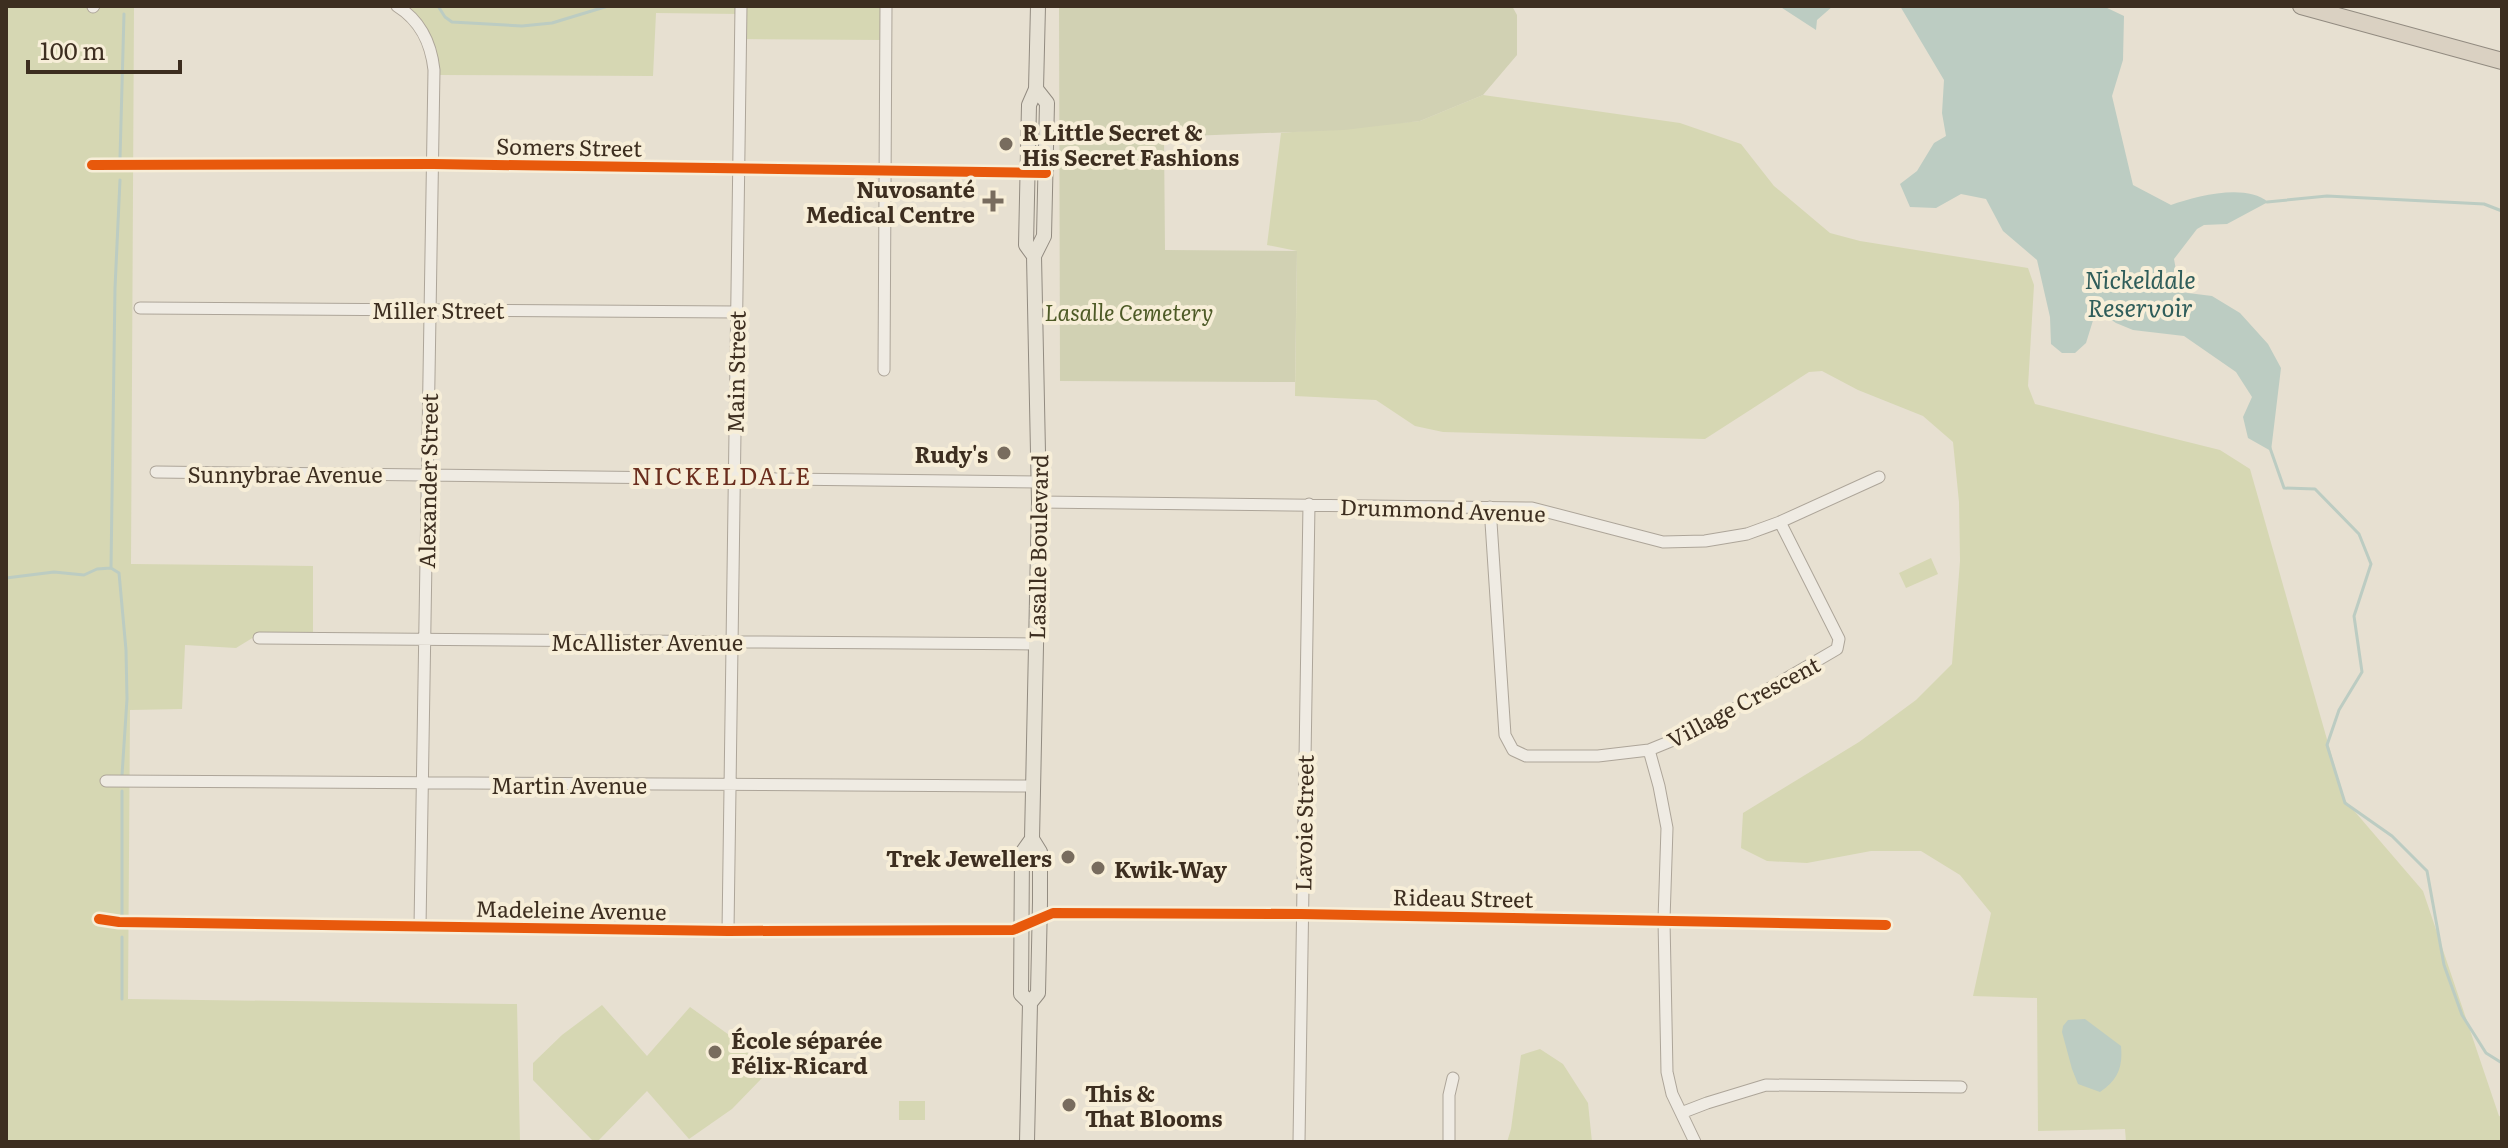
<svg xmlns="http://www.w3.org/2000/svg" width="2508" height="1148" font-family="Literata,serif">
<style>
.green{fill:#d6d7b3}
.cemetery{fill:#d1d1b3}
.water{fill:#bcccc2}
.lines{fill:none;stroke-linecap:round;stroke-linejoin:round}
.stream{stroke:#bcccc2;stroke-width:3}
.minor-casing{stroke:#ada599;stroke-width:13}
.major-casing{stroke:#928b80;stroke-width:16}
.highway-casing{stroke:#928b80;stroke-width:18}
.minor{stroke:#efebe3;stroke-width:11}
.major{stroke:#e6e1d4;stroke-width:14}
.highway{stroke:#dad1c2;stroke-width:16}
.cycleway-casing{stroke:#f7eed8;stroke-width:15}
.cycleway{stroke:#e8590c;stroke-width:10}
.poi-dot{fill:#786c5e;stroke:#f7eed8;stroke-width:3}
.labels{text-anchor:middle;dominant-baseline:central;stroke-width:8;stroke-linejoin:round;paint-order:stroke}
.poi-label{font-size:22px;font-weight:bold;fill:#3d2e20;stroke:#f7eed8;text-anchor:start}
.street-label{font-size:22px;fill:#3d2e20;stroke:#f7eed8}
.park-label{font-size:22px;font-style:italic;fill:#4d5a26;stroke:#f7eed8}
.water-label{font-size:24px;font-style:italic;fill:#2f5d5a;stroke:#f7eed8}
.neighbourhood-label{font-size:24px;letter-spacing:2px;fill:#6b2e1e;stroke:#f7eed8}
</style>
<rect width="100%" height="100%" fill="#e7e0d1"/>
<path class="green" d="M6,6H134L131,564L313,566V638L254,637L236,648L185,645L182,709L130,710L128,999L517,1004L520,1142H6Z
M400,6H885V40L740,39V14L656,13L653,76L436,75L434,58Z
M1483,95L1680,123L1741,144L1774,186L1830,233L1860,241L2028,268L2034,285L2028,386L2035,404L2220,450L2250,469L2344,799L2423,891L2499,1116L2502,1117V1142H2126L2125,1129L2038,1131L2037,998L1973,996L1991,913L1960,875L1921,851H1871L1807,863L1767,861L1741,848L1743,813L1859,742L1916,700L1952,664L1960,561L1959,502L1953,442L1923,416L1858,390L1822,371L1809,372L1705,439L1443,432L1415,426L1376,400L1295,396L1297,251L1267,245L1281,133L1420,121Z
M1931,558L1938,574L1906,588L1899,573Z
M602,1005L647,1056L690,1007L732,1037L767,1073L732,1109L689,1139L647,1091L599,1140H592L533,1080V1063L562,1035Z
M1540,1049L1563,1064L1588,1103L1592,1142H1507L1511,1129L1521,1055Z
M899,1101H925V1120H899Z"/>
<path class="cemetery" d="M1059,6H1512L1517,15V55L1483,95L1420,121L1344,130L1164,137L1165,250L1297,251L1295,382L1060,381Z"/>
<path class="water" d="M1779,6H1833L1817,20L1816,30Z
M1900,6H2103L2124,16L2123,60L2112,96L2133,185L2171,205C2196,196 2246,183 2268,202L2227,224L2204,225L2197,229L2174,259L2180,292L2212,296L2240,313L2268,344L2281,368L2271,451L2248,438L2243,417L2252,397L2236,372L2184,336L2133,330L2116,323L2103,314H2095L2086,343L2075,353H2062L2051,344L2050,317L2037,260L2003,231L1986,199L1961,194L1936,208L1910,207L1900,184L1917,171L1934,143L1946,136L1942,113L1944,80Z
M2085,1019L2121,1046C2123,1067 2118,1080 2100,1092L2078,1084L2072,1069L2062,1032L2063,1026L2068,1020Z"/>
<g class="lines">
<path class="stream" d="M438,6L445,17L452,22L522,26L552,23L608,6
M120,158L124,14
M120,180L115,288L111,568L119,573L126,650L127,699L122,775
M2267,202L2327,196L2484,204L2502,211
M2270,448L2284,488L2315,489L2359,534L2371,564L2354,616L2362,672L2339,710L2327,745L2345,803L2392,836L2427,871L2444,965L2462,1015L2486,1053L2502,1063
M6,578L54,572L84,575L97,569L111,568
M122,917V791
M122,937V999"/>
<g class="minor-casing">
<path id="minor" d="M397,6C421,21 431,43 434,70L420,927
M93,7L94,6
M92,165L433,164L1046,173
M140,308L736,312
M884,370L886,6
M156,472L1039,482
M1039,502L1532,508L1663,542L1705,541L1747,534L1780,522L1879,477
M1490,507L1505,735L1513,750L1526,756H1598L1649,750L1698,730L1837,649L1839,639L1780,522
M259,638L1036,644
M1649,750L1659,786L1667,828L1664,920L1667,1072L1672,1094L1695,1142
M106,781L1032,786
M99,919L119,922L728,931L1013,930L1053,913L1301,914L1886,925
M728,931L741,6
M1681,1113L1707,1103L1766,1085L1961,1087
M1299,1142L1309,504
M1449,1142V1095L1453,1078"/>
</g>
<g class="major-casing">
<path id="major" d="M1034,256L1026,245L1029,105L1036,89L1038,6
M1030,1003L1021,994L1022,853L1032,839L1039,502L1034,256L1044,236L1047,103L1036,89
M1027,1142L1030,1003L1038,993L1040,902V852L1032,839"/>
</g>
<g class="highway-casing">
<path id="highway" d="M2301,6L2502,61"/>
</g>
<use href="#minor" class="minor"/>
<use href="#major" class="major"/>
<use href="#highway" class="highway"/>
<g class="cycleway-casing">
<path id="cycleway" d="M92,165L433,164L1046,173
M99,919L119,922L728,931L1013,930L1053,913L1301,914L1886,925"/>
</g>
<use href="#cycleway" class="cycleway"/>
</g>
<g class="poi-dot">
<circle cx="1006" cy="144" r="8"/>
<path d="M989 189h8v8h8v8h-8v8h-8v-8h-8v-8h8z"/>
<circle cx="1004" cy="453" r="8"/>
<circle cx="1068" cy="857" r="8"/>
<circle cx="1098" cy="868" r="8"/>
<circle cx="715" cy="1052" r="8"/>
<circle cx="1069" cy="1105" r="8"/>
</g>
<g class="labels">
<g class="poi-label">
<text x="1022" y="131">R Little Secret &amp;<tspan x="1022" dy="25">His Secret Fashions</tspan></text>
<text x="975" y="188" text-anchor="end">Nuvosanté<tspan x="975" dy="25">Medical Centre</tspan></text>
<text x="988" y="453" text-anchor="end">Rudy's</text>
<text x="1052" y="857" text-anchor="end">Trek Jewellers</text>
<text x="1114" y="868">Kwik-Way</text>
<text x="731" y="1039">École séparée<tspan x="731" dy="25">Félix-Ricard</tspan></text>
<text x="1085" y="1092">This &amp;<tspan x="1085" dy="25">That Blooms</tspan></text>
</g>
<g class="street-label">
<text transform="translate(569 146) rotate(1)">Somers Street</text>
<text x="438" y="309">Miller Street</text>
<text transform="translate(735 372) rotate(-89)">Main Street</text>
<text x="285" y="473">Sunnybrae Avenue</text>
<text transform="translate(427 481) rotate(-89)">Alexander Street</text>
<text transform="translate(1443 509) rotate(2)">Drummond Avenue</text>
<text transform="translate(1037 547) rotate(-89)">Lasalle Boulevard</text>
<text x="647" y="641">McAllister Avenue</text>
<text transform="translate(1743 701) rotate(-28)">Village Crescent</text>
<text x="569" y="784">Martin Avenue</text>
<text transform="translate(1303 823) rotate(-89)">Lavoie Street</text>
<text transform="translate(1463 897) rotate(1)">Rideau Street</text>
<text transform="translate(571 909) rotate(1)">Madeleine Avenue</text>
</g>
<g class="park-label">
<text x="1129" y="311">Lasalle Cemetery</text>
</g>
<g class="water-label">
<text x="2140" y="278">Nickeldale<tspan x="2140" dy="28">Reservoir</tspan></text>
</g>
<g class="neighbourhood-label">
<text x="722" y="474">NICKELDALE</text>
</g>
</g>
<rect width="2508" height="1148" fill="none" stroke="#3d2e20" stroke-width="16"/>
<path d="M28 60v12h152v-12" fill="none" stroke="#3d2e20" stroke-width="4"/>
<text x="40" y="60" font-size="24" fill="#3d2e20" stroke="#f7eed8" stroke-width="6" paint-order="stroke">100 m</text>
</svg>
